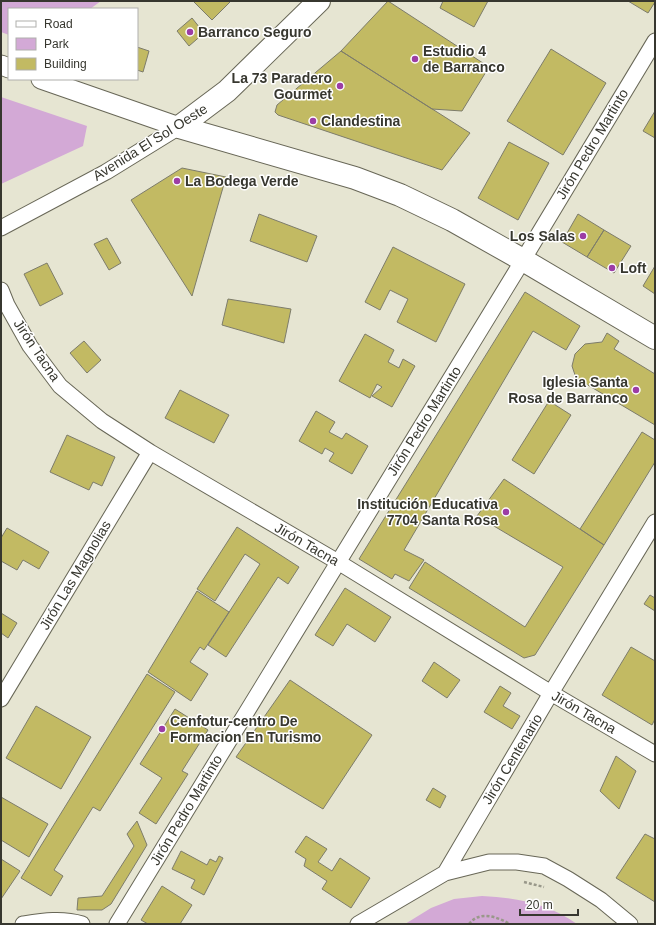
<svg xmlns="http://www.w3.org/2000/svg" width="656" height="925" font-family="Helvetica,sans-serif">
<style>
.green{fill:#d3a9d6}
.building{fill:#c2ba63;stroke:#7d7c6b}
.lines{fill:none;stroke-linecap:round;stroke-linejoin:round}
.minor-casing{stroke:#686757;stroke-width:17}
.tertiary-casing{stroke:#686757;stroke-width:21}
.secondary-casing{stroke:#686757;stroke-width:24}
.path{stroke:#99988a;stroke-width:2.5;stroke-dasharray:3 2;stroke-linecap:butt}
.minor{stroke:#fff;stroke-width:15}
.tertiary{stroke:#fff;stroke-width:19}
.secondary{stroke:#fff;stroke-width:22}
.poi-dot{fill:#9c3da5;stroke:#fff;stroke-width:1.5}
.labels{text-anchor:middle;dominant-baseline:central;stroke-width:3;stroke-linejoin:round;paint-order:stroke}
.poi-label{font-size:14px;font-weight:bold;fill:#37372f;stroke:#fff;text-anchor:start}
.street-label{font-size:14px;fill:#37372f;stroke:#fff}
</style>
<rect width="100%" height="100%" fill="#e6e5d2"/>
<path class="green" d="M1,1H101L90,9H9V35L1,32Z
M1,97L87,126L83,146L1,184Z
M482,896C518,898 547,903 577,924H405L431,908L454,899Z"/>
<path class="building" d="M193,1H231L212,20Z
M388,1L489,67L462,111L432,109L341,51Z
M443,1H488L474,27L440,8Z
M628,1H655V2L648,13Z
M192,18L204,33L189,46L177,31Z
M137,47L149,51L143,72L137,70Z
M551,49L606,83L563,155L507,121Z
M341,51L470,133L442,170L278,115L275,112L277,105Z
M655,111V138L643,131Z
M509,142L549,163L518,220L478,198Z
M182,168L226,177L192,296L131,200Z
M259,214L317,236L307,262L250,241Z
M578,214L604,230L587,257L562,242Z
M604,230L631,246L614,273L587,257Z
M107,238L121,263L109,270L94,244Z
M393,247L465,284L436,342L397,322L408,299L390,290L380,310L365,302Z
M47,263L63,294L40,306L24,274Z
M655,266V294L643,286Z
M525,292L580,326L566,350L533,331L404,550L424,560L409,581L395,574L392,579L359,559Z
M228,299L291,309L284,343L222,325Z
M607,333L619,341L614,349L655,374V425L576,378L572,366L575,354L585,344L602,342Z
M365,334L394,350L388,362L399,368L403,359L415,366L392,407L372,396L382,387L377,384L370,398L339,381Z
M84,341L101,360L87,373L70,353Z
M180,390L229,415L214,443L165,418Z
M549,401L571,415L534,474L512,460Z
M316,411L335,422L329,432L342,439L346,433L368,446L352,474L329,461L334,453L325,448L322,454L299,441Z
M642,432L655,440V462L604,545L580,529Z
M67,435L115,457L102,486L93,482L89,490L50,472Z
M504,479L604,545L535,655L524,658L409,588L425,562L525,627L563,567L477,516Z
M237,527L299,567L288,584L278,577L226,657L208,645L260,564L245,554L215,601L197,589Z
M7,528L49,552L39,569L23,560L17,570L1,561V538Z
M345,588L391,617L375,642L347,624L333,646L315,635Z
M197,591L229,612L204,650L200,647L190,662L208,674L191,701L148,672Z
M650,595L655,598V611L644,604Z
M1,613L17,623L8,638L1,633Z
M631,647L655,661V719L652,725L602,695Z
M434,662L460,680L447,698L422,681Z
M147,674L175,692L100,811L93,807L54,870L63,876L51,896L21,878Z
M290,680L372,735L323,809L236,757Z
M500,686L511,693L503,706L520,716L512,729L484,712Z
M36,706L91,737L61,789L6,758Z
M175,709L208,730L182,771L188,774L156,824L139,813L162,778L140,764Z
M616,756L636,771L619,809L600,791Z
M433,788L446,796L440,808L426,800Z
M1,797L48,824L29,857L1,840Z
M137,821L147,845L111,904L102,910H77L78,898L102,896L134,846L127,834Z
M645,834L655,839V902L616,878Z
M306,836L327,849L318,862L332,871L340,858L370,878L351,908L322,889L327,881L304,866L306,859L295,852Z
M181,851L207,865L210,859L216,862L219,856L223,858L204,895L191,888L195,880L172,869Z
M1,859L20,871L1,899Z
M162,886L192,905L180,924H148L141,920Z"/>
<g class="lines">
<g class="minor-casing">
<path id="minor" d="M1,228L106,172L179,127
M1,290L7,305L30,346L60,386L102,421L150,452L338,562L551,693L655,754
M1,699L150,452
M445,873L551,693L655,522
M23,924C43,921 62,918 82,924
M117,924L523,260L655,41
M358,924L445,873L489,862H517L544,866L568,879L601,900L630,924"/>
</g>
<g class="tertiary-casing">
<path id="tertiary" d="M1,65L9,68
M41,79L179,127"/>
</g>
<g class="secondary-casing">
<path id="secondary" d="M179,127L355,178L400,195L452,220L523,260L655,338
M179,127L227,91L319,1"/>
</g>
<path class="path" d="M524,882L544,887
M469,924C480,910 497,917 510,924"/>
<use href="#minor" class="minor"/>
<use href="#tertiary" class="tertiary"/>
<use href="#secondary" class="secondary"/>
</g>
<g class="poi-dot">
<circle cx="190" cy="32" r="4"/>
<circle cx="415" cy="59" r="4"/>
<circle cx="340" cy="86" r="4"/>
<circle cx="313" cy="121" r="4"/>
<circle cx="177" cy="181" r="4"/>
<circle cx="583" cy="236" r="4"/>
<circle cx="612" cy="268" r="4"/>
<circle cx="636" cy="390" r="4"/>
<circle cx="506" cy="512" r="4"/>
<circle cx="162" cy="729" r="4"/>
</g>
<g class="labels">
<g class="poi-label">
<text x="198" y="32">Barranco Seguro</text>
<text x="423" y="51">Estudio 4<tspan x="423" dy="16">de Barranco</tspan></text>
<text x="332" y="78" text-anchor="end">La 73 Paradero<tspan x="332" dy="16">Gourmet</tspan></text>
<text x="321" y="121">Clandestina</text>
<text x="185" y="181">La Bodega Verde</text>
<text x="575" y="236" text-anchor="end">Los Salas</text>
<text x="620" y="268">Loft</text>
<text x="628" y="382" text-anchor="end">Iglesia Santa<tspan x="628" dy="16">Rosa de Barranco</tspan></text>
<text x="498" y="504" text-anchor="end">Institución Educativa<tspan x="498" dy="16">7704 Santa Rosa</tspan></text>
<text x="170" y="721">Cenfotur-centro De<tspan x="170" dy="16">Formacion En Turismo</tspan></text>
</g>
<g class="street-label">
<text transform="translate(150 142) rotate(-32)">Avenida El Sol Oeste</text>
<text transform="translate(592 144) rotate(-59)">Jirón Pedro Martinto</text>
<text transform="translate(37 350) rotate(56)">Jirón Tacna</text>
<text transform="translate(424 421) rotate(-58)">Jirón Pedro Martinto</text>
<text transform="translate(307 544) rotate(30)">Jirón Tacna</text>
<text transform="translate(75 575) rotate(-59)">Jirón Las Magnolias</text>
<text transform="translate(584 712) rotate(30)">Jirón Tacna</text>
<text transform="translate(512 759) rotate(-59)">Jirón Centenario</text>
<text transform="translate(186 810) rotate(-59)">Jirón Pedro Martinto</text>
</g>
</g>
<rect width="656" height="925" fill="none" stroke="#37372f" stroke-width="4"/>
<rect x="8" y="8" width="130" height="72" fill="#ffffff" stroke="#afafac"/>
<rect x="16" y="21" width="20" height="6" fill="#ffffff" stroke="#afafac"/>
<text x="44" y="28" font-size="12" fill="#37372f">Road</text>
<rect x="16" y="38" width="20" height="12" fill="#d3a9d6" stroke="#afafac"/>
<text x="44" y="48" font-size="12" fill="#37372f">Park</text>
<rect x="16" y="58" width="20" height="12" fill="#c2ba63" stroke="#afafac"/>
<text x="44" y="68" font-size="12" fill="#37372f">Building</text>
<path d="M520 909v6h58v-6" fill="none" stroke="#37372f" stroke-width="2"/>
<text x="526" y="909" font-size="12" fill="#37372f" stroke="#ffffff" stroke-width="3" paint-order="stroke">20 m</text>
</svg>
